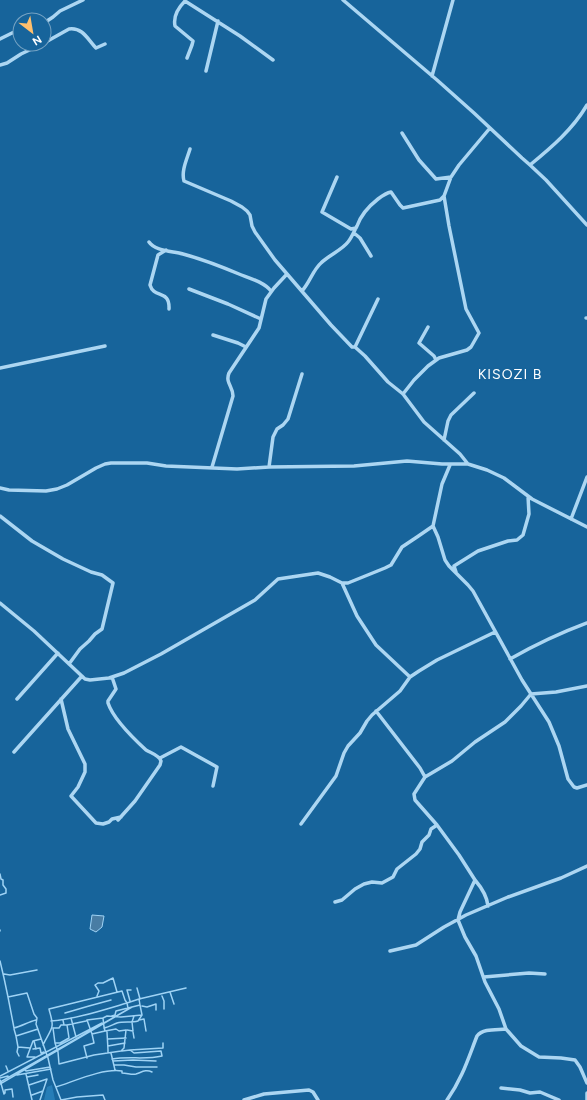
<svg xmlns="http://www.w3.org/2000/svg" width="587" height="1100" font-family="Figtree,sans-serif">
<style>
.green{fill:#267db7}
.water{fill:#497da4;stroke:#9fd3f5}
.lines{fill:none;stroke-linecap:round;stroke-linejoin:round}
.stream{stroke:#9fd3f5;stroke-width:1.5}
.street{stroke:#acd6f2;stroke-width:3.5}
.labels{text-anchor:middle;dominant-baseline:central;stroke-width:3;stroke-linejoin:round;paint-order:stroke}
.quarter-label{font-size:14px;letter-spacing:1px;fill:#fff;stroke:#17649b}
</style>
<rect width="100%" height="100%" fill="#17649b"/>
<path class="green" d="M52,1085L55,1100H44L47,1087Z"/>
<path class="water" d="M92,915L104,916L102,927L96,932L90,929Z"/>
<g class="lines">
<path class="stream" d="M0,874L1,879L3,880V885L6,889V893L0,895
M0,930V931
M0,961L4,978L8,997L27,993L34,1014L37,1018L36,1024L48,1058L53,1080L61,1100
M4,974L10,975L37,970
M137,988L140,999
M170,992L174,1004
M97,996L99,991L95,985L98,983H103L113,978L117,992
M162,996L164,1001V1009
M8,997L14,1028C22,1026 28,1022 36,1020
M139,999L186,988
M130,1001L127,990H131
M142,1006L147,1007L156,1004V1010
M128,1008L127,1003L139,999L140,1005
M65,1013L89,1006L111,1000
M112,1016L115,1015L116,1011L140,1005L142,1015
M71,1018L76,1037
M103,1018L107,1016L121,1017L142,1015L138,1021C131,1023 124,1021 117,1023C112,1025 109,1027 104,1028
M63,1020L64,1025H61L59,1028H53L55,1043H60L69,1038L67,1025H64
M139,1020L144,1019L146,1031
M67,1025L86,1021L87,1020L103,1018L104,1027L105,1031L92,1034L87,1020
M14,1029L16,1036L38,1029
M127,1030L133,1031L132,1022L134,1016
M107,1032L108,1050V1053
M133,1032L134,1038
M16,1036L18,1047L30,1048
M108,1039L126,1038
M34,1041L36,1049
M55,1043L58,1052L59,1064L94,1055L121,1051L124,1048L126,1030L119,1031L116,1029L105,1031
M43,1045C45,1040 52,1030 52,1026C53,1021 50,1014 49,1009L122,991L125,1000L127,1003C103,1010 76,1019 51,1021
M108,1046L125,1043
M18,1047L17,1052L19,1056
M33,1049L40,1048L41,1053L44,1052
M130,1050L163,1048V1043
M111,1053L115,1070
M35,1057H27L33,1041L41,1039
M87,1058L84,1046L94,1043L92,1034
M112,1059C129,1056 146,1060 162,1056L161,1051L134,1053L130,1050L122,1051
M113,1061L133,1060L156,1061
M114,1065H124L136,1067H157
M6,1066L8,1071
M25,1070L26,1071L50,1067
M26,1074L32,1100
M17,1075L51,1069
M0,1076L102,1023
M27,1077L38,1075
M0,1078L8,1076
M0,1080L4,1094L5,1093V1090L12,1089L13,1097
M0,1082L132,1007L0,1084
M29,1085L47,1079L40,1100
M56,1087C75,1081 103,1068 122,1071V1073C127,1073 132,1075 136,1074C142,1072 146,1069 152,1072
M32,1095L43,1091
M61,1100L77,1097L103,1095L105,1100"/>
<path class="street" d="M185,0V1L240,36L273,60
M343,0L437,80L474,113L522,158L530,165L546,180L587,225
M185,1C178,8 173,16 175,26L193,41L192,45L187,58
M44,23L53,17L60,11L83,0
M0,39L12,33L20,31
M44,43L69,29C83,27 88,40 96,48L105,44
M0,65L7,63L21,54L42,44
M206,71L218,21
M432,76L453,0
M402,133L419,160L436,179L451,177
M190,149C187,159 181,171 184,181L231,201L242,207L247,211L250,215L252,226L255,232L275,260L331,325L352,347H355L365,356L388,382L403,394L424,422L460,454L468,464
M530,165C552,147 573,129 587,105
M337,177L322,212L351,229L356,228
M444,196L451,177L459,165L490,128
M354,233L360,238L371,256
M149,242C155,251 172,251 183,254C202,259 220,266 239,274C249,278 264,282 271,291
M166,250L158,255L150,285C154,299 170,289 169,309
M189,289L228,304L261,319
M302,291C310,282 313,270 321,263C329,255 342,250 348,242C352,237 354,231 357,226C361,215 369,206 378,199C382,196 386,193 391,192L400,205L403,208L440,200L444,196L449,226L466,309L479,333L471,347L467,350L439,358L428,366L414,380L403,394
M586,318H587
M428,327L419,343L434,356L436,360
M213,335L238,343L246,347
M355,347L378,299
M0,368L105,346
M444,440L448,421L451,415L474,393
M450,465L442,484L433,526L438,537L445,560L449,566L468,585L473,591L522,680L549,722L559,746L568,779L574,787L577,788L587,785
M212,467L233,396C233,386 225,383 229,373L259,328L266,299L274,288L287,274
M269,467L273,437L277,429L283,425L288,419L302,374
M0,488L9,490L46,491L57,489L67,485L96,468L105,464L111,463H147L166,466L237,469L269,467L354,466L407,461L442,464H468L487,470L504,478L532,499L587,527
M0,516L32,541L63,559L91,572L102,575L113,583L102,629L95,634L89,641L80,649L69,664
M571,519L587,477
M456,572L454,566L478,551L508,541L517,540L523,535L529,514L528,496
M342,583L357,616L376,645L410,677
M0,603L34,631L85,679L90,680L109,678L124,673L161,654L255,600L278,579L318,573L330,577L342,583H348L385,568L391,565L402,547L417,537L433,526
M510,659C535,645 560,633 587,623
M112,677L116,689L108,701V703C113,718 134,739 146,750C151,753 159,755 161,761L160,765L135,801L118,820
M17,699L58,653
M61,699L68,729L85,764V772L78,787L71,796L96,823L103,824L109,822L112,819L121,817
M376,711L420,768L425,777L414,794L415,800L437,825L459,855L475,880L460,912L458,920L465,937L476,956L485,982L499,1009L506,1029L521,1046L539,1057L561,1058L575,1060L580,1067L587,1083
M14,752L82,676
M160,758L181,747L217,767L213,786
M425,777L452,761L475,742L505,722L521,706L531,694L556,692L587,686
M301,824L336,776L344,753L348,746L360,733L367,721L372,715L400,691L410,677L419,671L437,660L495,632
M475,880C481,887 487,896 488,906
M335,902L342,900L355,889L364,884L372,882L382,883L393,877L397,869L416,854L420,849L422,842L429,835L431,829L437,825
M390,951L416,945L444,927L466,915L508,897L561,878L587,866
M484,977L529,973L545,974
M501,1088L520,1090L530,1093L540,1092L559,1100
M244,1100L264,1094L309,1090L313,1092L318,1100
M447,1100C462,1079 468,1059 477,1036C483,1028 497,1030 506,1029
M587,1100V1093"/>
</g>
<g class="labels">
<g class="quarter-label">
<text x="510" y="374">KISOZI B</text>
</g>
</g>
<g transform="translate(32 32) rotate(149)"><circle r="19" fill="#17649b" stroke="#74a2c3"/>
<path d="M0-3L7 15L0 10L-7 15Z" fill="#ffbf6d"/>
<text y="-6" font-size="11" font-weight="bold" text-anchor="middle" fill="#ffffff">N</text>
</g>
</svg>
